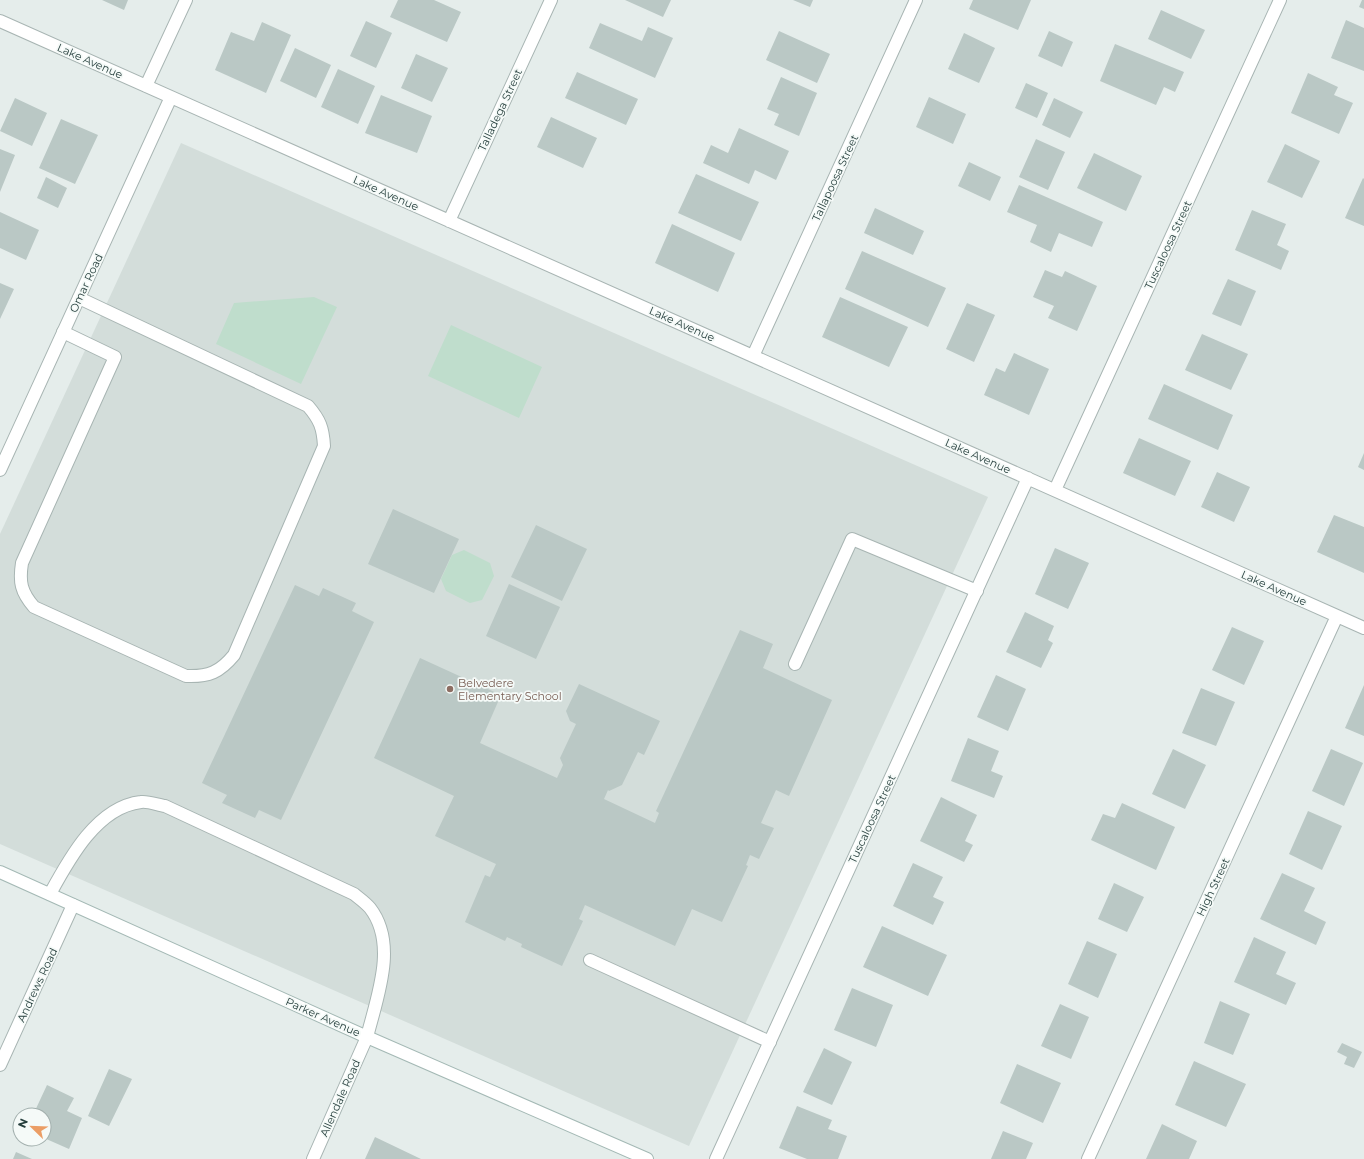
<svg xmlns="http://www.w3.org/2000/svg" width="1364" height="1159" font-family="Montserrat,sans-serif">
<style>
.built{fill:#d3ddda}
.green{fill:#bfddcc}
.building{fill:#bac8c5}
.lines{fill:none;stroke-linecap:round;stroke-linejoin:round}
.lane-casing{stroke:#a8b5b3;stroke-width:14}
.street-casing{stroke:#a8b5b3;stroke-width:14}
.secondary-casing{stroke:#a4b9b5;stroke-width:14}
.lane{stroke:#fff;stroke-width:12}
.street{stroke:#fff;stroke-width:12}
.secondary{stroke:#fff;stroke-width:12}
.education-dot{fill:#8d6e63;stroke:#f5faf8;stroke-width:1.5}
.labels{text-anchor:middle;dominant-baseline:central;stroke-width:3.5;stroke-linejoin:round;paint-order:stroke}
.street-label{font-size:11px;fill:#253e3c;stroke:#f5faf8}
.education-label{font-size:11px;fill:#785e54;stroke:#f5faf8;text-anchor:start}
</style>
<rect width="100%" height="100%" fill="#e5edeb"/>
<path class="built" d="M181,143L988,497L689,1146L0,844V534Z"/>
<path class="green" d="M314,297L337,307L301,384L216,344L234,303Z
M451,325L542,367L519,418L428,376Z
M464,550L490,563L494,576L482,600L470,603L446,591L441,579L452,555Z"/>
<path class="building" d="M102,0H128L124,10Z
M398,0H434L461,12L447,42L390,17Z
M625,0H671L663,17Z
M793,0H813L810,7Z
M973,0H1031L1018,30L969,9Z
M1362,0H1364V9L1359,7Z
M1161,10L1205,30L1191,59L1148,39Z
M1346,20L1364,28V71L1331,58Z
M366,21L392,33L376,68L350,56Z
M262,22L291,35L266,93L215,70L231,32L254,41Z
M600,23L642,41L648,27L673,38L655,78L589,48Z
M779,31L830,54L817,83L766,60Z
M1049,31L1073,42L1062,67L1038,56Z
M964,33L995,48L979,83L948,69Z
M1115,44L1184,72L1175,92L1164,87L1156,105L1100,81Z
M295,48L331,65L316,98L280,81Z
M416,54L448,68L432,102L401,88Z
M338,69L375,86L358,124L321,107Z
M577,72L638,99L626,125L565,98Z
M1308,73L1338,87L1334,95L1353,103L1339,134L1291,113Z
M781,77L817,93L799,136L774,125L779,114L767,109Z
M1026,83L1048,93L1037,118L1015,108Z
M381,95L432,116L417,153L365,133Z
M929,97L966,114L953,144L916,127Z
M15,98L47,113L32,146L0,131Z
M1054,98L1083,112L1070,138L1042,125Z
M551,117L597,138L583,168L537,147Z
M61,119L98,135L75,184L39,168Z
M739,128L789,151L776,180L755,170L749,184L703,163L711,145L728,153Z
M1036,139L1065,152L1048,190L1019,177Z
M1285,144L1320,161L1302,198L1267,182Z
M0,149L15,155L0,192Z
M1094,153L1142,176L1126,211L1077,188Z
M969,162L1001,177L990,201L958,186Z
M696,174L759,202L741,241L678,213Z
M46,177L67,188L58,208L37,198Z
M1363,178L1364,179V226L1345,218Z
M1019,185L1103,222L1092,247L1059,233L1051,252L1030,242L1037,225L1007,212Z
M875,208L924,231L913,255L864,233Z
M1252,210L1286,224L1277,245L1289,251L1281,270L1235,250Z
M0,212L39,230L26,260L0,248Z
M672,224L735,253L718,292L655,263Z
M862,251L946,288L928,327L845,289Z
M1045,270L1062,277L1065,271L1097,286L1077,331L1048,318L1054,306L1033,297Z
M1228,279L1256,291L1241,326L1212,314Z
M0,283L14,289L0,319Z
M840,297L908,327L889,367L822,337Z
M967,303L995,315L974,362L946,349Z
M1202,334L1248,354L1231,390L1185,370Z
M1014,353L1049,369L1029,415L984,395L996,368L1005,372Z
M1164,384L1233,415L1218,450L1148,419Z
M1139,438L1191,461L1175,496L1123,473Z
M1364,453V470L1358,467Z
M1217,472L1250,487L1234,522L1201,507Z
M393,509L459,539L434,593L368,564Z
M1334,515L1364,527V573L1317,552Z
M536,525L587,549L562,601L511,577Z
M1055,548L1089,563L1068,609L1035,594Z
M509,584L560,607L536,659L486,636Z
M295,585L319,596L323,588L356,603L352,611L374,622L281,820L259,810L255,818L222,803L227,795L202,783Z
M1025,612L1054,626L1048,640L1053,643L1041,668L1006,652Z
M1232,627L1264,641L1244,685L1212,670Z
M740,630L773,644L763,668L832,700L789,796L776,790L761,823L774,828L759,859L750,855L746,865L748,866L722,922L692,909L675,946L585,905L579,919L583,921L562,966L521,947L522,944L507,937L505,941L465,922L485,875L490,877L496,864L435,836L454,796L374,758L420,658L501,695L480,743L557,778L563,765L560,758L576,724L570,721L566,711L579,684L660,721L644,755L638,752L622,785L609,791L608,790L604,799L655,823L659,813L656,811Z
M996,675L1026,689L1008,731L977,717Z
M1364,685V736L1345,728Z
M1201,688L1235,702L1216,746L1182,733Z
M968,738L999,751L991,771L1003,776L994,798L951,781Z
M1173,749L1206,765L1185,809L1152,794Z
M1331,749L1363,763L1344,806L1312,791Z
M941,797L977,815L965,841L973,845L964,862L920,841Z
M1122,803L1175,827L1156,870L1091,840L1103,814L1115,818Z
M1308,811L1342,826L1322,870L1289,854Z
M913,863L943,877L933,897L944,902L933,925L893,906Z
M1282,873L1315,888L1304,911L1326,922L1316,945L1260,919Z
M1114,883L1144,897L1127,932L1098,919Z
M882,926L947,955L928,996L863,967Z
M1254,937L1286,952L1276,974L1296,983L1286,1005L1234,982Z
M1087,941L1117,954L1098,998L1068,984Z
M852,988L893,1005L876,1047L834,1030Z
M1220,1001L1250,1014L1233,1055L1204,1043Z
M1060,1004L1089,1017L1071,1059L1041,1046Z
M1342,1043L1362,1052L1354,1068L1344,1064L1347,1057L1337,1052Z
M824,1048L852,1062L832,1105L803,1092Z
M1194,1061L1246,1084L1226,1127L1175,1105Z
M1017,1064L1061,1083L1043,1123L1000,1103Z
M109,1069L132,1079L109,1126L88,1116Z
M47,1085L74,1098L67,1111L82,1118L69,1149L44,1138V1115H33Z
M797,1106L832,1120L828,1129L847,1136L838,1159H807L779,1148Z
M1162,1124L1197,1141L1189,1159H1146Z
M1003,1131L1033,1143L1026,1159H991Z
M375,1137L421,1159H365Z
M16,1152L32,1159H13Z"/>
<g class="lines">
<g class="lane-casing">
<path id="lane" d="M63,332L115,357L22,563C19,582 21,592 34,607L186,676C209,677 220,672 234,655L324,446C323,428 320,420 308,406L79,298
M795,664L852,539L977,591
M50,894C69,859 97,807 141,802C148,801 158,805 165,806L354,894C359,898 366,903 370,908C398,944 377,997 367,1037
M590,960L770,1042"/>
</g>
<g class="street-casing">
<path id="street" d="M0,21L1364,628
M146,86L186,0
M449,221L551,0
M753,356L916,0
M0,470L171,97
M1055,490L1280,0
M0,1065L73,905
M313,1159L367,1037
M716,1159L1028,478
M1088,1159L1337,616"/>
</g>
<g class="secondary-casing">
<path id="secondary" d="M0,872L367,1037L647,1159"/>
</g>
<use href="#lane" class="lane"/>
<use href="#street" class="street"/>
<use href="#secondary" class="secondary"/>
</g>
<circle class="education-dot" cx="450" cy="689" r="4"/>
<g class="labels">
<g class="street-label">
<text transform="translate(90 61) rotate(24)">Lake Avenue</text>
<text transform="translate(500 110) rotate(-65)">Talladega Street</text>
<text transform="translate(835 178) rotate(-65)">Tallapoosa Street</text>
<text transform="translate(386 193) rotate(24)">Lake Avenue</text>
<text transform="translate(1168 245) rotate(-65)">Tuscaloosa Street</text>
<text transform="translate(86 283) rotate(-65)">Omar Road</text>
<text transform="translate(682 324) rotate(24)">Lake Avenue</text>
<text transform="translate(978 456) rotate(24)">Lake Avenue</text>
<text transform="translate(1274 588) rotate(24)">Lake Avenue</text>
<text transform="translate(872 819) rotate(-65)">Tuscaloosa Street</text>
<text transform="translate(1213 887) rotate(-65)">High Street</text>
<text transform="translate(37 985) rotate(-65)">Andrews Road</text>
<text transform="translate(323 1017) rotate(24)">Parker Avenue</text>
<text transform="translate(340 1098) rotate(-66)">Allendale Road</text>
</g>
<g class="education-label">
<text x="458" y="683">Belvedere<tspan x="458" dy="13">Elementary School</tspan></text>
</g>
</g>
<g transform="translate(32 1127) rotate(293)"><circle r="19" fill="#f5faf8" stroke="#a2afad"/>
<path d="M0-3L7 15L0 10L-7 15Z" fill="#eb9d65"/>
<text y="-6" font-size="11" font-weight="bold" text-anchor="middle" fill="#253e3c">N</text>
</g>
</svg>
